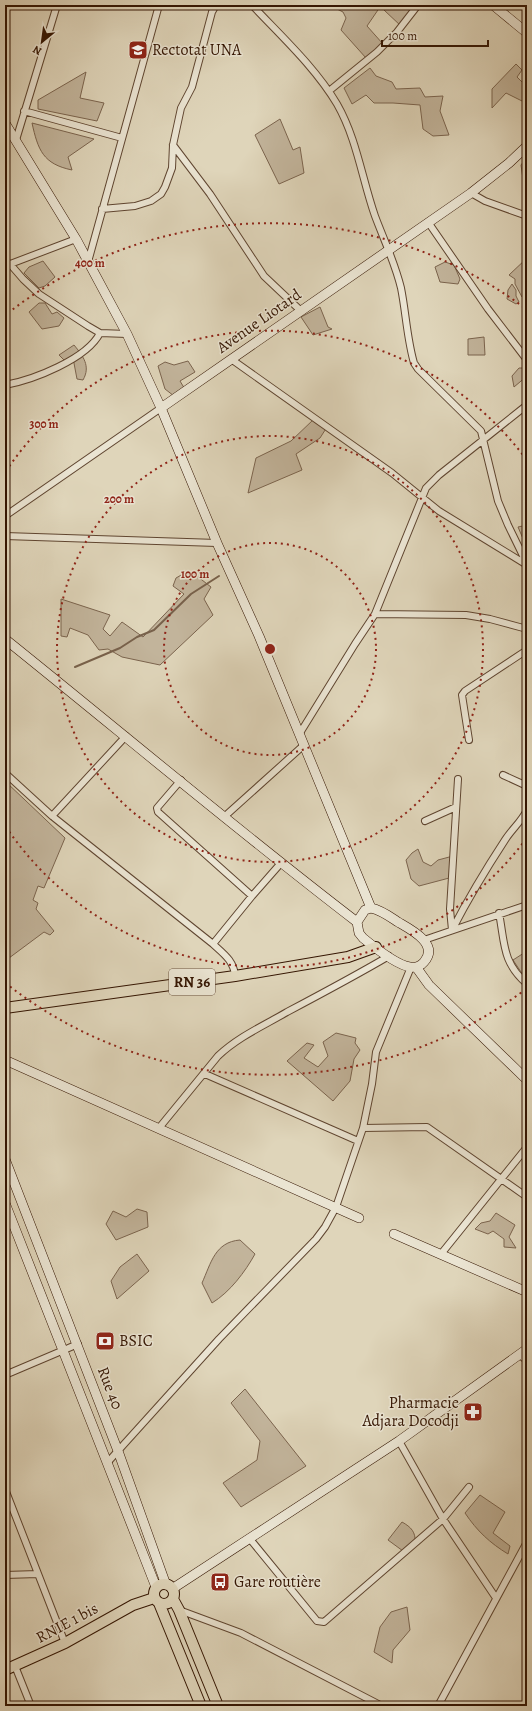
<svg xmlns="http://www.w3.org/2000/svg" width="532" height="1711" font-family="Alegreya,serif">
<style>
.green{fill:#c2b49b;stroke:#7b644e}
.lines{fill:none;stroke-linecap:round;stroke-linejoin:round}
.stream{stroke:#78614b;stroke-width:2}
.street-casing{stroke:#5f4530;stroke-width:8}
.secondary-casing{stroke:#341502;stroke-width:10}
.primary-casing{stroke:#341502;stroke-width:12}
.street{stroke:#eae4d2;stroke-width:6}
.secondary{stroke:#eae4d2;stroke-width:9}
.primary{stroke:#dfd5ba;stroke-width:10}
.ring{fill:none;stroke:#8f2418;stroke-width:2;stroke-dasharray:2 4}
.labels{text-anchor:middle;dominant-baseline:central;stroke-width:3;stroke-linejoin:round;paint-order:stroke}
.shield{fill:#eae4d2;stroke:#6b5340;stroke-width:1}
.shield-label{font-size:15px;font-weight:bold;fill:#341502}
.poi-label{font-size:16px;fill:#341502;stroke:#eae4d2;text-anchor:start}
.street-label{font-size:16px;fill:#341502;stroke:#eae4d2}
.centre{fill:#8f2418;stroke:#eae4d2;stroke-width:2}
.ring-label{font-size:12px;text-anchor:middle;font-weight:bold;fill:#8f2418;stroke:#eae4d2;stroke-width:3;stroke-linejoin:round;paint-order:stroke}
</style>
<rect width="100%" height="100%" fill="#dfd5ba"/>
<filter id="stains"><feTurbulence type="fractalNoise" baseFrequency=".005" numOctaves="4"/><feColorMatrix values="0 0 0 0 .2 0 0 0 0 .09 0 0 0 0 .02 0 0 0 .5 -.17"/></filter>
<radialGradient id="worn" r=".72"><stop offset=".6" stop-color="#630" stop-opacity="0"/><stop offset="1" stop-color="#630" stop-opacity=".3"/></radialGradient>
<path class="green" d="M329,5H378L380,7L367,26L383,44L366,58L341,30L346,18L343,12Z
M388,5H418L401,26L384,10Z
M516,64L522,70L517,77L526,86H527V102L522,101L506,93L492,108V89Z
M370,68L376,76L392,82L396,89L420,88L425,97L443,96L440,111L449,135L433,136L423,129L420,105L393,103H374L366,95L352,104L344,88Z
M86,72L80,98L104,103L97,121L38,109V100Z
M280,119L293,150L300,147L304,173L279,184L255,135Z
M32,123L94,139L68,157L72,170C43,164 38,150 32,123Z
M527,157V188L524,186L521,165Z
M527,258V299L522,297L515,284V279L509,275Z
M43,261L55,277L45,286L39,288L24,273L29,267Z
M445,262L454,265L460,279L458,284L440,282L435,267Z
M512,284L516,290V296L519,302L516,304L507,299L508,290Z
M39,303H45L52,314L57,312L64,318L59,326L42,329L29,312Z
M320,307L328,327L332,329L313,335L301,317Z
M484,337L485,355H468V339Z
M74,345C83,356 91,366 83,380L77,379L73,358L66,362L59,355Z
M188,361L195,372L180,381L186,391L174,396L165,389L158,366L165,362L174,365Z
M519,368H527V376L514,387L512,376Z
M314,419L327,427L320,438L296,454L302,470L248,493L256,458L291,441Z
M527,525V548L518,527Z
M193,573L211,587L204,599L213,615L160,665L122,657L108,649L99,650L88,635L70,628L67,637L61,636V599L110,615L103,629L110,636L122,622L143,637L184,594L173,586L176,578L183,574Z
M5,781L65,838L44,888L38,886L33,900L38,903L36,909L54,931L50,935L44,932L5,961Z
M418,849L423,862L431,866L438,860L453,856V877L419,886L411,879L406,860L412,853Z
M527,951V981L513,960Z
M336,1033L356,1038L355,1043L360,1050L354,1059L350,1081L333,1101L287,1061L307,1043L314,1045L304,1058L318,1067L328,1056L323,1042Z
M137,1209L147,1212L148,1227L116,1240L106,1224L113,1211L126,1217Z
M496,1213L515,1225L509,1237L516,1248L504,1247V1239L493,1231L488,1234L475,1229L481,1223L490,1221Z
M240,1240L255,1254C245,1272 230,1292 212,1303L202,1283C211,1263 215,1242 240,1240Z
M137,1254L149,1271L117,1299L111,1281L120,1267Z
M245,1389L306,1466L241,1507L223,1483L257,1460L260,1441L231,1403Z
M480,1495L505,1512L493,1533L510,1546L508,1554C490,1543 477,1531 465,1513Z
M402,1522C411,1527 416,1532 415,1543L403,1551L388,1540Z
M407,1607L410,1630L393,1650L392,1663L374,1652L380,1627L391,1612Z"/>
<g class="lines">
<path class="stream" d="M75,667L120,648L137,637L154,630L191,594L219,576"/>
<g class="street-casing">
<path id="street" d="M252,5C281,36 315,67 337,104C357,139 362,179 375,216C384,240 395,263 401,288C406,313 407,339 414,363L418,369L481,431L498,501L508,525L527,564
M329,91L377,52L397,32L418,5
M24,111L122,138
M16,140L57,5
M173,145L210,194L264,276L301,311
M471,193L485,201L527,216
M102,209L135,206L151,201L161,194L165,187L172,168L173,145L181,108L192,87L212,12L216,5
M428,222L488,309L527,360
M88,262L159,5
M10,264L23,279L39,294L88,326L100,333L127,334
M5,266L76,239
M231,359L392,473L439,511L527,565
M5,385C33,380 87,359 100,333
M5,516L161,408
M5,536L217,543
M375,614L466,615L490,619L527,629
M300,733L355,644L375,614L426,488L439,475L527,405
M469,740L462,695L465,691L527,650
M5,773L52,816L213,944C224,954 234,961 235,976
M503,775L527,786
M181,780L157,808L158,812L252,896
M52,816L126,736
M224,817L304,745
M425,821L456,807
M499,913C505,944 502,962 527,984
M452,930L450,909L458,779
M452,930C468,899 486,869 505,840C512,829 521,822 527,810
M424,940L527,905
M213,944L252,896L281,863
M205,1074L358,1141
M159,1128L218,1056C238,1037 263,1026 287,1012C321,994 355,976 389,956
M363,1128L427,1127L527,1197
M441,1254L527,1147
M520,1355L527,1361
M5,1375L78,1344
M399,1441L443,1519L496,1598
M107,1463L219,1339L316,1239L325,1227L336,1207L363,1128L372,1084L376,1052L411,967
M5,1489L65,1643
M250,1539L317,1621L324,1622L443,1519L469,1487
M5,1575L38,1574
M179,1610L241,1633L382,1706
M15,1666L31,1706
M438,1706L527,1542"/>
</g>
<g class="secondary-casing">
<path id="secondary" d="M493,5L527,33
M5,123L76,239L127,334L161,408L217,543L259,636L371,908
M161,408L471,193L509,163L527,146
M5,639C122,733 237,830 357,922
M371,908C381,910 389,916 398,922C410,929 440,944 424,962C421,966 415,968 410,967C397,965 374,947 363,938L359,933L357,922L365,910Z
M416,967L429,985L527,1080
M5,1060L359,1218
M5,1159L118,1451L166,1585
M5,1203L156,1587
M394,1234L527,1292
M172,1589L399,1441L527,1349"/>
</g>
<g class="primary-casing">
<path id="primary" d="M5,1008L235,976L348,957L376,947
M154 1594a10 10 0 1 1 20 0a10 10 0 1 1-20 0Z
M173,1599L179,1610L218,1706
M159,1603L201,1706
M5,1670L65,1643L133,1605L154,1598"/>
</g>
<use href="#street" class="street"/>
<use href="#secondary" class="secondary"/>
<use href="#primary" class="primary"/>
</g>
<g class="ring">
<circle cx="270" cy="649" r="106"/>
<circle cx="270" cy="649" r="213"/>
<path d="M526 839A319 319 0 0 1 6 827M6 471A319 319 0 0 1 526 459"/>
<path d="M526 989A426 426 0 0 1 8 985M8 313A426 426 0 0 1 526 309"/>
</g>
<defs>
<g id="university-square" transform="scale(1)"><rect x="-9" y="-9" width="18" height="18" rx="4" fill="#8f2418" stroke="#eae4d2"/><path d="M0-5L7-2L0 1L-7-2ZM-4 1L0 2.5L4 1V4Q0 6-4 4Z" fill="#fff"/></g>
<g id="bank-square" transform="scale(1)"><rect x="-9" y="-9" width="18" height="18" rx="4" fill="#8f2418" stroke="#eae4d2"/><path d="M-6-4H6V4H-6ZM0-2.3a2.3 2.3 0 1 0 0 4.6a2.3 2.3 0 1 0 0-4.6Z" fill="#fff"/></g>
<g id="pharmacy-square" transform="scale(1)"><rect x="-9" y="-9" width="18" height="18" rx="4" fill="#8f2418" stroke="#eae4d2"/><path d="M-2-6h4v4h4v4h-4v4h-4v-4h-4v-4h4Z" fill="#fff"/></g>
<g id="bus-square" transform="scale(1)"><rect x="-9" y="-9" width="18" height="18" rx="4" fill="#8f2418" stroke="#eae4d2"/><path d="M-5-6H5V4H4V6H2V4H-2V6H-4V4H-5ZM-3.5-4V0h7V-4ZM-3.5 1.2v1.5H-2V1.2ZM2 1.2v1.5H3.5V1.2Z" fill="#fff"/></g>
</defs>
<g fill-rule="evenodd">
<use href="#university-square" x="138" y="50"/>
<use href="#bank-square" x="105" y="1341"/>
<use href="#pharmacy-square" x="473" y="1412"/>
<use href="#bus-square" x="220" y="1582"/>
</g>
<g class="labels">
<rect class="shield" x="169" y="969" width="46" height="26" rx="3"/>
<g class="shield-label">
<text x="192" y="982">RN 36</text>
</g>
<g class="poi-label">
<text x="152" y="50">Rectotat UNA</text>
<text x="119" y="1341">BSIC</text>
<text x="459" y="1403" text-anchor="end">Pharmacie<tspan x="459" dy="18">Adjara Docodji</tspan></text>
<text x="234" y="1582">Gare routière</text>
</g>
<g class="street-label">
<text transform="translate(259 321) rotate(-35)">Avenue Liotard</text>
<text transform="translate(110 1388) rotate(69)">Rue 40</text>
<text transform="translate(67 1623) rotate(-28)">RNIE 1 bis</text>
</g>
</g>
<circle cx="270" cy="649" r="6" class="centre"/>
<g class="ring-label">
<text x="90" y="267">400 m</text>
<text x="44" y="428">300 m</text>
<text x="119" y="503">200 m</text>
<text x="195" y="578">100 m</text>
</g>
<rect width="532" height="1711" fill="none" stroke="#dfd5ba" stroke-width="20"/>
<rect x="6" y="6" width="520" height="1699" fill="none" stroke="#341502" stroke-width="2"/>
<rect x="10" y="10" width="512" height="1691" fill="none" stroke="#341502"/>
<g transform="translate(42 42) rotate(209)" stroke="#eae4d2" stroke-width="3" paint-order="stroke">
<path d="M0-3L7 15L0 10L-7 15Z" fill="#341502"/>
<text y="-6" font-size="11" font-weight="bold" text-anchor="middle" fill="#341502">N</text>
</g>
<path d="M382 40v6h106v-6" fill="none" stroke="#341502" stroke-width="2"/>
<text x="388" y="40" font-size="12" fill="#341502" stroke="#eae4d2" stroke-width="3" paint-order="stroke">100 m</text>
<rect width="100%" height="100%" filter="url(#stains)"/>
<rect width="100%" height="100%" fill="url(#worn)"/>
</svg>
